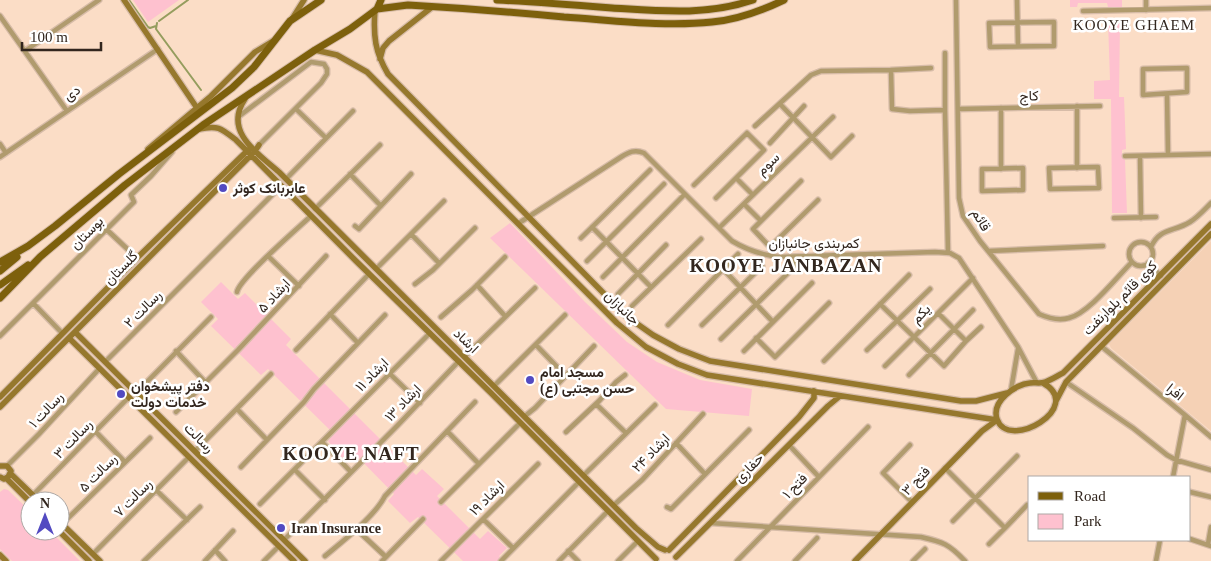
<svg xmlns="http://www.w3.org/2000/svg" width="1211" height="561" font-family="'Times New Roman',Vazirmatn,serif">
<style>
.built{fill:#f5d1b5}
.green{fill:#fec1cf}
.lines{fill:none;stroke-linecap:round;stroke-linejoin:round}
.stream{stroke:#959d5e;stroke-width:2}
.street-casing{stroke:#d7bca8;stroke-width:7}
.secondary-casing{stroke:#d7bca8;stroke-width:8}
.primary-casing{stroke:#d7bca8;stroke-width:9}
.street{stroke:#b09b6e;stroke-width:4.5}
.secondary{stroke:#96782d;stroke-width:5.5}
.primary{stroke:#7d600c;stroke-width:7}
.poi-dot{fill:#524ac1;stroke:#fff;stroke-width:2}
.labels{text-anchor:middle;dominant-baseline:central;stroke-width:5;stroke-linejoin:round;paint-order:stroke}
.street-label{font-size:14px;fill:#32261e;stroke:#fff}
.poi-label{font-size:14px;font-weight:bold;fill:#32261e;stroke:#fff;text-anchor:start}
.neighbourhood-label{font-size:15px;letter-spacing:1px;fill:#32261e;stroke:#fff}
.district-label{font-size:19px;font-weight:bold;letter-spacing:1px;fill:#32261e;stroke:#fff}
</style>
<rect width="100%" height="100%" fill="#fbddc6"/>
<path class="built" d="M1211,241V431L1111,348L1109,344Z"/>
<path class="green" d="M133,0H179L148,22Z
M1070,0H1122V7H1108L1107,3H1078L1077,7H1070Z
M1108,21H1120L1119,97H1124L1126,149L1122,150V157L1125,160L1127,213H1112L1111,99H1094V81L1110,80Z
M510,223L585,302L627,342L657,362L700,380L752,389L749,416L666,409L490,238Z
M221,282L238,299L245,293L291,339L286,345L416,475L422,469L444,489L437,496L480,539L488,531L507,548L499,556L504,561H463L418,517L410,523L388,501L394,494L351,450L342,458L328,441L334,434L268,369L261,375L211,326L218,319L201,302Z
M4,489L8,490L30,511V531H50L80,561H12L0,549V492Z"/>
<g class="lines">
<path class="stream" d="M129,0L148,27L150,28L156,26
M159,21L188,0
M157,23L156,29L201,90"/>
<g class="street-casing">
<path id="street" d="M956,0L959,198L963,216L980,241L1039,314C1048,318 1059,321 1069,318C1089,313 1116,278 1132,262
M1017,0L1018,46
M1146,0V10
M1083,11L1211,8
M0,16L67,111
M1054,22V46L990,47L989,23Z
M25,51L99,0
M1187,68V92L1143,95V69Z
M891,70L931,68
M1167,94L1168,155
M780,104L831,157L852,136
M1077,106V168
M1001,108V169
M296,109L326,138
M959,109L1100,106
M945,110V53
M238,117L311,62L324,64L327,69V74L321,83L259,145
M755,126L811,75L821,71L891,70L892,109L910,111L945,110L948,253
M770,143L804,106
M0,144L6,153
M1125,156L1211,154
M1140,156L1141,218
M0,157L158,49
M1098,167L1099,188L1050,189L1049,168Z
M1023,168V190L982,191V169Z
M350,174L381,206
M736,178L753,195
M286,179L353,111
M801,181L753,229L770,247L818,200
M694,185L747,133L764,150L716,198
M744,204L761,221
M315,209L380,145
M1114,218L1156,217
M519,223L621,157C629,152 635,149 644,153L732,241C747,250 761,255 780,257L935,252L950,253L959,258L1018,347L1037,383
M355,226L359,229L411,174
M592,227L651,287
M719,228L833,117
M106,229L137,258
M411,234L439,263
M581,238L650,170
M1129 254a12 12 0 1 1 24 0a12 12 0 1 1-24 0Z
M1151,247C1159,228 1174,232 1190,222C1198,217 1204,210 1211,203
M989,251L1103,246
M268,256L299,286
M587,261L664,184
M1148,263L1161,276
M376,269L444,201
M723,269L773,322
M603,277L685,194
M415,284L433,270L475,228
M477,285L505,316
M237,292C239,279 298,228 311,216
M618,294L666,245
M33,303L62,333
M880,304L944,366L966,341L938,313
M632,306L701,239
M330,314L358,343
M441,317L472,290L505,257
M668,325L738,254
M702,325L762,266
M0,336L134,202L131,195L151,176L172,152
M756,338L775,357L829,303
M721,339L794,267L796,257
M966,341L981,327
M536,345L565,375
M1101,346L1185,415L1173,477
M296,350L369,274
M867,350L930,289
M176,351L206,383
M744,351L812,283
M464,357L535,288
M824,361L909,275
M105,362L281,186
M885,366L973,278
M389,373L420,403
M909,375L973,310
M1066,382L1133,428L1167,455L1176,460L1211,470
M494,386L565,315
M1011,390L1018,349
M136,393L211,317
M596,404L626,433
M237,409L267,440
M176,412L238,350L326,256
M1185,415L1211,437
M525,416L535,408L594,346
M95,431L125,462
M447,431L479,464
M566,432L599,401L616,382L625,375
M322,442L351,472
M676,443L704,473
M789,445L819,477
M910,445L883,473L912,502
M195,451L271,374
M7,466L39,434L99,369
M241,467L304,402L314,389L385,315
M945,468L1005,528L1027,505
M295,470L325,500
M584,475L655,405
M156,490L187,520
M1190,492L1211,497
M33,495L129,397
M441,502L520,423
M260,504L430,333
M614,505L642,480L703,414
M667,507L671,509L749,430
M483,519L513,548
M953,521L1017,456
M711,523L921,537C943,542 949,544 965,561
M62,524L150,438
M356,529L386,557
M1190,539L1211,546
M284,540L397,426L459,361
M989,544L1005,528
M1208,544L1211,527
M215,550L225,561
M568,551L578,561
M93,554L189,457
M325,556C343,541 375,516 385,496L475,402
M144,561L200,507
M205,561L233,531
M264,561L279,546
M382,561L423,519
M441,561L538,464
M501,561L579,482
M559,561L608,511
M618,561L638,541
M737,561L868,427
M795,561L817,538
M913,561L925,549
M1156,561L1160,540"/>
</g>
<g class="secondary-casing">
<path id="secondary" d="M124,0L197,108
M375,10C373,36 375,52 388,74L626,316L653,335L679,349L710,361L961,401H976L1007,393
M292,19L304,0
M315,50L337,55L367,72L617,323L646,347L678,364L707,375L997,420
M380,59L383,48L389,41L432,7
M245,99C223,131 257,153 279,172L636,528L658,547L665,550
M199,129C218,125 221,128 236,140L356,261L491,393L656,559
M148,149L211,96L255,52L273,41
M75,332L305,561
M69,338L294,561
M1043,383C1086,407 1008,452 997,419C991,401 1016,384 1030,383C1035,382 1040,384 1045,382C1051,380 1057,376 1063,373L1211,224
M0,397L137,258L248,150
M1056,401L1066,382L1211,234
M0,407L255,151L259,145
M0,466H7L11,471L8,477L4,479L0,477
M11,474L39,501
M6,478L30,502
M60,522L100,561
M59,531L89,561
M669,550L799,417L814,398V391
M0,555L6,561
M676,557L828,406L840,396
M855,561L982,431L997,420"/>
</g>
<g class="primary-casing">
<path id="primary" d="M497,0C535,2 574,5 612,8C660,11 706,16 753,0
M377,9L408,5C460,8 512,12 564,17C612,20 663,27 712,22C737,20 761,11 784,0
M0,262L28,246L55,226L119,174L232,88L254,67L290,21L321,0
M0,271L17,257
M0,285L28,265
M0,298L40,257L125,185L203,125L315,50L350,29L377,9L381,0"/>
</g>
<use href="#street" class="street"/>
<use href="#secondary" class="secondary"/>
<use href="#primary" class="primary"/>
</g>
<g class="poi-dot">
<circle cx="223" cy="188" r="5"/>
<circle cx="530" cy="380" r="5"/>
<circle cx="121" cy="394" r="5"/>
<circle cx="281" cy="528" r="5"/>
</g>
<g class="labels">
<g class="street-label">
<text transform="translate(72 93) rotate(-35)">دی</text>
<text transform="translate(1029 96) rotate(-1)">کاج</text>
<text transform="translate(768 164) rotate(-44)">سوم</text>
<text transform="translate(981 220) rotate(60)">قائم</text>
<text transform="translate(87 233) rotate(-45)">بوستان</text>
<text x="814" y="243">کمربندی جانبازان</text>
<text transform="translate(121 268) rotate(-45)">گلستان</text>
<text transform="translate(274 296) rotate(-47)">ارشاد ۵</text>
<text transform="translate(1120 298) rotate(-45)">کوی قائم بلوارنفت</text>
<text transform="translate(622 308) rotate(44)">جانبازان</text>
<text transform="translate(143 309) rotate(-45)">رسالت ۲</text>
<text transform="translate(921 314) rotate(-45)">یکم</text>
<text transform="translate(466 341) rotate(44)">ارشاد</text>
<text transform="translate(372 375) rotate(-45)">ارشاد ۱۱</text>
<text transform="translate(1175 392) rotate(39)">افرا</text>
<text transform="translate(403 403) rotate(-46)">ارشاد ۱۳</text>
<text transform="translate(46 410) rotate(-47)">رسالت ۱</text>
<text transform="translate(199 438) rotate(45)">رسالت</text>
<text transform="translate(73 439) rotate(-46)">رسالت ۳</text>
<text transform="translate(651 453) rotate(-46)">ارشاد ۲۴</text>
<text transform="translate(749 468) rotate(-45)">حفاری</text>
<text transform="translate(98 473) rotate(-45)">رسالت ۵</text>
<text transform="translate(916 481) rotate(-46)">فتح ۳</text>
<text transform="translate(795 486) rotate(-46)">فتح ۱</text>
<text transform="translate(133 498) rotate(-45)">رسالت ۷</text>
<text transform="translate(487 498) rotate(-45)">ارشاد ۱۹</text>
</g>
<g class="poi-label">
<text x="233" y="188">عابربانک کوثر</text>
<text x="540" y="372">مسجد امام<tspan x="540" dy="16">حسن مجتبی (ع)</tspan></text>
<text x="131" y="386">دفتر پیشخوان<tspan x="131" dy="16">خدمات دولت</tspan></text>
<text x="291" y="528">Iran Insurance</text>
</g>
<g class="neighbourhood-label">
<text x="1134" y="25">KOOYE GHAEM</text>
</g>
<g class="district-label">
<text x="786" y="265">KOOYE JANBAZAN</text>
<text x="351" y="453">KOOYE NAFT</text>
</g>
</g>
<rect x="1028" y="476" width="162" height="65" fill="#ffffff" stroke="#ada8a5"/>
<rect x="1038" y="492" width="25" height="8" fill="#7d600c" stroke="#ada8a5"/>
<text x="1074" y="501" font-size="15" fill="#32261e">Road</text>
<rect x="1038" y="514" width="25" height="15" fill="#fec1cf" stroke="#ada8a5"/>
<text x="1074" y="526" font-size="15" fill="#32261e">Park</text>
<g transform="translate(45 516)"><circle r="24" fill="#ffffff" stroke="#ada8a5"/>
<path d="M0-4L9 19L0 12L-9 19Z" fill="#524ac1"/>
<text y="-8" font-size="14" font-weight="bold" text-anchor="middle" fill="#32261e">N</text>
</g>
<path d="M22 42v8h79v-8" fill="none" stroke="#32261e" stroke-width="2.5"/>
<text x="30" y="42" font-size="15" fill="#32261e" stroke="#ffffff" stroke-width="4" paint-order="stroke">100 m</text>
</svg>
